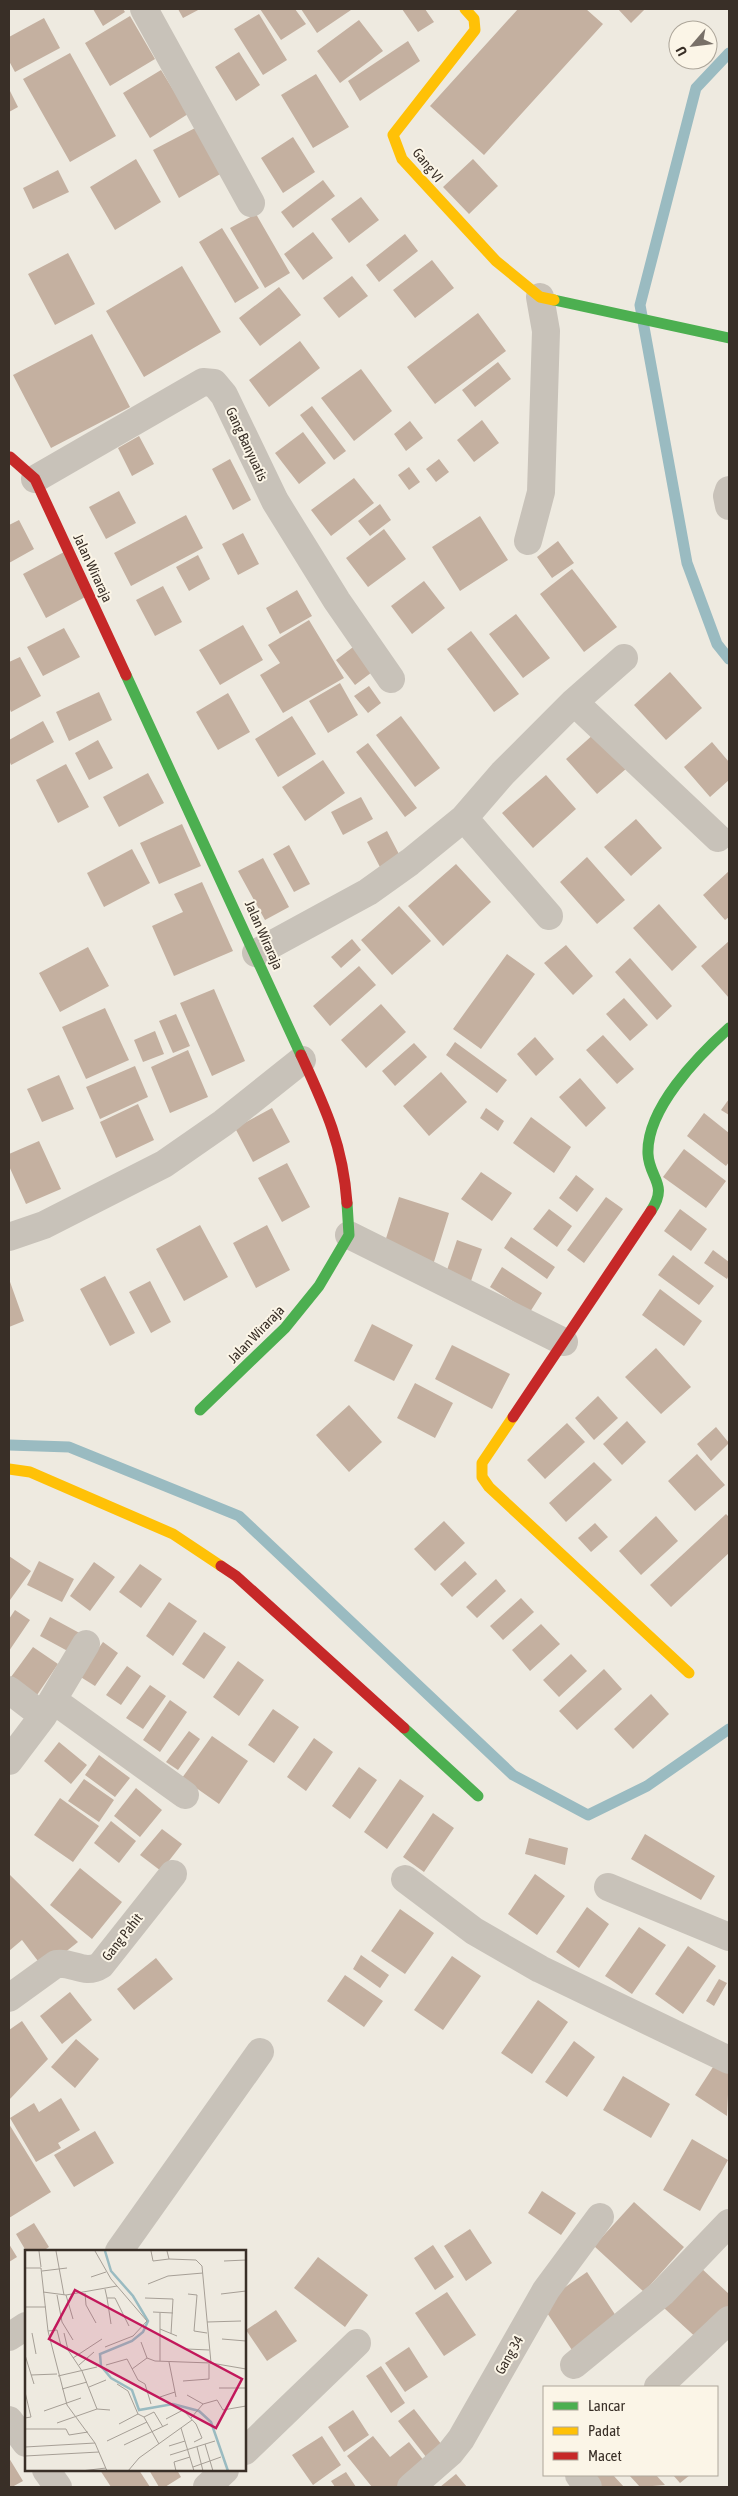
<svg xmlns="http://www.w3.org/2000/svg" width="738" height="2496" font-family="'Asap Condensed',sans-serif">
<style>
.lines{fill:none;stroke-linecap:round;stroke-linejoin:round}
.stream{stroke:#9abbc1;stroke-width:11}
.building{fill:#c4b0a0}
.street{stroke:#c8c2b9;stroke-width:28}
.fast{stroke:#4caf50;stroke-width:11}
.slow{stroke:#ffc107;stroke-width:11}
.jam{stroke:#c62828;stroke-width:11}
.labels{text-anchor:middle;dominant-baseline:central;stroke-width:4;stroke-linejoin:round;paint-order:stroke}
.street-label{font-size:14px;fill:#392f27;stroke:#fbf5e7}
.inset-river{fill:none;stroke:#9abbc1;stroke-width:2.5}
.inset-road{fill:none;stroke:#a69f96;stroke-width:1}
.view{fill:#c2185b;fill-opacity:0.15;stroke:#c2185b;stroke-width:2.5}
.inset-edge{fill:none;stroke:#392f27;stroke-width:2.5}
</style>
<rect width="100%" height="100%" fill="#eeeae0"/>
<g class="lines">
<path class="stream" d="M729,53L696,88L640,305L687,563L717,644L729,659
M9,1445L69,1447L239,1516L513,1775L588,1815L647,1786L729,1729"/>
</g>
<path class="building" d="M93,9H123L125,12L103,26Z
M178,9H200L183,18Z
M260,9H295L306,24L281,40Z
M301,9H351V10L317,33Z
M402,9H425L434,22L418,32Z
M518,9H586L603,24L484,155L430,106Z
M618,9H645L631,23Z
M259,14L287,60L263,75L234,29Z
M130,16L155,59L110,86L85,43Z
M44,18L60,48L15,72L9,61V37Z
M359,20L383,51L340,83L317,51Z
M408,41L420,61L360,101L348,81Z
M239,52L260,85L236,101L215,67Z
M70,53L116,136L70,162L23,79Z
M161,70L188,114L150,138L123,93Z
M316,74L349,127L313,148L281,95Z
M9,89L18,107L9,112Z
M197,127L222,173L179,198L153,150Z
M293,137L315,172L283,193L261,158Z
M136,159L161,202L115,230L90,187Z
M473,159L498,186L469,214L443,187Z
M58,170L69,192L33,209L23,188Z
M323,180L335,196L293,228L281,212Z
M361,197L379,220L349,243L331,219Z
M256,214L290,273L265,288L230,228Z
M222,228L259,288L235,303L199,242Z
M313,232L333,258L303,280L284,254Z
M405,234L418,251L379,282L366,265Z
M68,253L95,304L55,325L28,274Z
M432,260L454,288L415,318L393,290Z
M182,266L221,332L144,377L106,311Z
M352,276L368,296L339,318L323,298Z
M279,287L301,315L260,346L239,318Z
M478,313L506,351L435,404L407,367Z
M92,334L130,407L51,448L13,375Z
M300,341L320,368L269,407L249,380Z
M498,362L511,379L475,407L462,390Z
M361,369L392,411L354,441L321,398Z
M312,406L346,451L334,460L300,415Z
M482,420L499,443L474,462L457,440Z
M410,421L423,438L406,451L394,434Z
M303,432L326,463L299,484L275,453Z
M139,436L154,464L132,476L118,448Z
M230,459L251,500L233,510L212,469Z
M439,459L449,472L436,482L426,469Z
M409,467L420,482L409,490L398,475Z
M354,478L374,503L331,536L311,510Z
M119,491L136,523L106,539L89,507Z
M380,504L391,520L370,536L358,521Z
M186,515L203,548L131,586L114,553Z
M480,516L508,560L460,591L432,547Z
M19,520L34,549L9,563V525Z
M384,529L406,559L368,587L346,558Z
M243,533L259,564L238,575L222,544Z
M558,541L574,563L552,578L537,557Z
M64,552L87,596L46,618L23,574Z
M198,555L210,579L189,591L176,567Z
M572,569L617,627L584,652L540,594Z
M424,581L445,608L412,634L391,606Z
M163,586L182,622L155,636L136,600Z
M297,590L312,616L280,634L266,608Z
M516,614L550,658L523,678L489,634Z
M309,620L344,678L283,713L260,675L280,663L268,645Z
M243,625L263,660L220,685L199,650Z
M64,628L80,657L43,676L27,647Z
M471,631L519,694L494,712L447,649Z
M361,641L380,666L355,685L336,660Z
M20,657L41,696L11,712L9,707V662Z
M670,672L702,708L666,740L634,705Z
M340,683L358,715L328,733L309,701Z
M369,686L381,703L368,713L354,696Z
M99,692L112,720L69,741L56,712Z
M228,693L250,732L218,750L196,712Z
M292,716L316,754L278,777L255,739Z
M401,716L440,768L415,787L376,735Z
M43,721L54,742L11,765L9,760V740Z
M595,733L627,768L597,794L566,759Z
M98,740L113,768L89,780L75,753Z
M712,742L729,762V780L710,797L684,767Z
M368,743L417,808L405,817L356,752Z
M323,760L345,793L305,821L282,787Z
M66,764L89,807L58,823L36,780Z
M148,773L164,803L119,827L103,797Z
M546,775L576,809L533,848L502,813Z
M361,797L373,819L343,835L331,812Z
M636,819L662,848L631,876L604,847Z
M182,824L201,866L159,884L140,843Z
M387,831L401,858L381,869L367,842Z
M289,845L310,884L294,892L273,854Z
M132,849L150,883L104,907L87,873Z
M587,857L625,900L597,924L560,882Z
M263,858L289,907L265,920L238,871Z
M456,864L491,902L443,946L408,906Z
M729,871V917L725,920L703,895Z
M202,882L233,951L174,976L152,926L183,912L174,894Z
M659,904L697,947L672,971L633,928Z
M399,906L431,941L392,975L361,940Z
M352,939L361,950L341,968L331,957Z
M729,941V998L701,966Z
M566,945L593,976L573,995L544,963Z
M88,947L109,986L60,1012L39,973Z
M507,954L535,974L481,1049L453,1029Z
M630,958L672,1006L657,1020L615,972Z
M359,966L376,985L330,1026L313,1006Z
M214,989L245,1061L212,1076L180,1003Z
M624,998L648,1025L630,1041L606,1014Z
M381,1004L406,1032L366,1068L341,1040Z
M105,1008L129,1060L86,1079L62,1027Z
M176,1014L190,1046L173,1053L159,1021Z
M155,1031L164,1054L143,1062L134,1040Z
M603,1035L634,1069L617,1084L586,1050Z
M535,1037L554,1059L536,1076L517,1054Z
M455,1042L507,1080L497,1093L446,1055Z
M414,1043L427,1057L395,1086L382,1071Z
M188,1050L208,1097L170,1113L151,1067Z
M135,1066L148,1097L100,1119L86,1087Z
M441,1072L467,1102L429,1136L403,1106Z
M59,1075L74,1109L42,1122L27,1089Z
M580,1078L606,1108L586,1127L559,1097Z
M729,1099V1115L721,1110Z
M138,1104L154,1140L116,1158L100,1122Z
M272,1108L290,1142L253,1162L235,1128Z
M486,1108L504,1121L498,1131L480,1118Z
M704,1113L729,1133V1162L726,1166L687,1136Z
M531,1117L571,1147L554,1173L513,1143Z
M39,1141L61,1189L26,1204L9,1166V1154Z
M684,1149L726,1181L706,1208L663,1177Z
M287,1163L310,1207L282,1222L258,1178Z
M481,1172L512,1193L492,1221L461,1199Z
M576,1175L594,1189L577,1212L559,1198Z
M399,1197L449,1213L433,1265L383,1248Z
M606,1197L623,1209L584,1263L567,1250Z
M549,1209L572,1226L557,1247L533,1229Z
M680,1209L707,1229L691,1251L664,1231Z
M200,1225L228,1277L184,1301L156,1249Z
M267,1225L290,1270L256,1288L233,1243Z
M511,1237L555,1267L547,1279L504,1248Z
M457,1240L482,1249L471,1281L446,1273Z
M713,1250L729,1262V1275L727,1279L704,1263Z
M673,1255L714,1286L699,1305L658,1275Z
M502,1267L542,1293L530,1312L490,1287Z
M105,1276L135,1333L110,1346L80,1289Z
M9,1279L24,1321L9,1327Z
M150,1281L171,1322L151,1333L129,1292Z
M660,1289L702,1321L684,1346L642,1315Z
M372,1324L413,1345L394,1381L354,1361Z
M452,1345L510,1374L492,1409L435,1379Z
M656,1348L691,1387L661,1414L625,1377Z
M415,1383L453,1403L435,1438L397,1418Z
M598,1396L618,1418L594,1440L575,1418Z
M349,1405L382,1442L349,1472L316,1435Z
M627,1421L646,1442L622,1465L603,1444Z
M567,1423L585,1442L545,1479L527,1460Z
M716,1427L729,1443L711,1461L697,1444Z
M697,1454L725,1485L695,1511L668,1481Z
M594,1462L612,1480L566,1522L549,1503Z
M726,1514L729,1517V1553L671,1607L650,1585Z
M656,1516L678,1541L641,1575L619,1551Z
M444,1521L465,1543L435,1571L414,1549Z
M595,1523L608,1537L591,1552L578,1538Z
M9,1556L31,1571L10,1600L9,1599Z
M39,1561L74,1579L62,1602L27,1585Z
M465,1561L477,1574L452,1597L440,1584Z
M94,1562L115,1577L90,1611L70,1596Z
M140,1564L162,1579L141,1608L119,1592Z
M496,1579L506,1591L477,1618L466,1607Z
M521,1598L534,1612L503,1640L490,1626Z
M169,1602L197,1621L173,1656L146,1636Z
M15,1610L30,1620L9,1651V1619Z
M50,1617L85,1636L75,1655L40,1636Z
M541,1624L560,1644L530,1671L512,1650Z
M204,1632L226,1647L204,1679L182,1664Z
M103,1642L118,1653L95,1686L79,1676Z
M33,1647L58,1664L37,1695L11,1677Z
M571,1654L587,1671L559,1697L543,1680Z
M238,1661L264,1680L239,1716L213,1697Z
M127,1666L141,1676L121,1705L106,1695Z
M604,1669L622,1689L577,1730L559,1711Z
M150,1685L166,1696L143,1729L126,1718Z
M651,1694L669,1714L633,1749L614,1729Z
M170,1700L187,1712L160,1752L143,1740Z
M273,1709L299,1727L274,1763L248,1745Z
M189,1731L200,1739L178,1770L166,1762Z
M212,1736L248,1761L219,1804L182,1778Z
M314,1738L333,1752L306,1791L287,1777Z
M59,1742L87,1765L71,1784L44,1761Z
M99,1755L130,1778L115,1797L85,1775Z
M359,1767L377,1780L350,1819L332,1806Z
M84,1779L114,1800L99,1822L68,1801Z
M400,1779L424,1796L387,1849L364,1832Z
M136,1788L162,1810L140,1837L114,1816Z
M60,1798L99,1826L73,1862L34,1835Z
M433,1813L454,1828L424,1872L403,1857Z
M111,1821L136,1841L119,1863L94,1843Z
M162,1829L182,1844L161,1871L140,1855Z
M645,1834L715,1876L701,1900L631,1859Z
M529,1838L568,1848L565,1865L525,1854Z
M80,1868L122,1902L92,1939L50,1905Z
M9,1874L78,1942L44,1969L22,1940L9,1951Z
M535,1874L565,1896L537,1935L508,1914Z
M587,1907L609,1924L579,1968L556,1952Z
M400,1909L434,1933L405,1974L371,1951Z
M639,1927L666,1945L632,1994L605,1976Z
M688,1946L716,1966L683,2014L655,1994Z
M361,1955L389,1975L380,1988L353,1969Z
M452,1956L481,1976L443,2030L414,2010Z
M156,1958L173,1979L134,2010L117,1989Z
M345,1975L383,2001L364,2027L327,2001Z
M719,1979L727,1983L714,2006L706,2001Z
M70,1992L92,2020L62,2044L40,2016Z
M538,2000L568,2022L532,2074L501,2053Z
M22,2021L48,2059L9,2100V2030Z
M76,2039L99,2059L75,2088L51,2067Z
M574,2041L595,2057L567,2097L545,2082Z
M715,2064L729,2073L727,2116L695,2095Z
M623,2076L670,2104L651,2138L603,2110Z
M61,2098L80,2130L58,2143L61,2148L36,2162L10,2118L34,2103L39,2112Z
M9,2124L51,2192L9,2218Z
M95,2131L114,2163L74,2187L54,2155Z
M692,2139L728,2160L700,2211L663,2190Z
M542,2191L576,2213L561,2235L528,2213Z
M634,2202L684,2247L644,2292L594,2246Z
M34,2223L49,2247L43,2251H26L16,2234Z
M470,2229L492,2263L466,2281L444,2246Z
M9,2244L17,2257L9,2262Z
M433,2245L454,2277L435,2290L414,2258Z
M318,2257L368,2295L345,2327L294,2288Z
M700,2267L729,2294V2310L701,2342L664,2308Z
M587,2272L618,2319L572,2350L541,2304Z
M447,2292L476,2335L444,2356L415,2313Z
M276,2310L297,2341L267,2361L246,2330Z
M409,2347L428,2377L405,2392L385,2363Z
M381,2366L405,2403L391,2413L366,2376Z
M414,2409L445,2449L430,2462L398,2421Z
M353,2410L369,2435L344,2452L328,2427Z
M322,2436L341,2465L313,2485L292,2455Z
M373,2436L390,2457L409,2442L429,2467L403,2487H372L347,2456Z
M9,2458L23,2481L12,2487H9Z
M100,2470H139L150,2487H111Z
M149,2470H177L181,2477L165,2487H159Z
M346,2472L356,2487H335L331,2481Z
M456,2474L467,2487H440Z
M591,2475H613L624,2487H596Z
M629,2475H656L665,2485L640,2487Z
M673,2475H690L680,2483Z"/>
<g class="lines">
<path class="street" d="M144,9L251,203
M35,479L203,382L214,383L224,395L275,501L337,601L391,679
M729,490L727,496L729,506
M528,541L541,492L546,331L540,297
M574,702L718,838
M464,818L549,916
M256,953L368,892L410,862L464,818L503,773L574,702L624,658
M349,1235L564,1342
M9,1237L44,1225L164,1164L223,1123L302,1060
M9,1690L43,1716
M53,1700L185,1795
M9,1761L43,1716L86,1644
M405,1879L474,1931L540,1969L729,2060
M608,1887L729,1937
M9,1998L56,1964C73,1961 84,1976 101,1965L173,1874
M119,2251L260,2052
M9,2337L26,2326
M574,2365L662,2293L729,2223
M658,2387L729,2320
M9,2420L26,2443
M245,2451L357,2343
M46,2470L58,2487
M579,2475L588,2487
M207,2487L225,2470
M411,2487L450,2453L461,2439L546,2290L600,2217"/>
<path class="fast" d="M554,300L729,338
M126,675L301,1055
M651,1211C669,1184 649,1178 648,1154C646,1109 698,1056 729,1028
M200,1410L285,1328L319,1286L349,1235L347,1203
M404,1728L478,1796"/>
<path class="slow" d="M465,9L474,19L475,30L393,135L402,159L496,261L540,297L554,300
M513,1417L482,1463V1477L489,1487L689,1673
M9,1469L30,1472L173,1534L221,1566"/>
<path class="jam" d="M10,457L35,479L126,675
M301,1055C325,1107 343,1145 347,1203
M513,1417L651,1211
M221,1566L236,1576L404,1728"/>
</g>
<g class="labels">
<g class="street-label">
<text transform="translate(428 165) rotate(51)">Gang VI</text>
<text transform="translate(247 444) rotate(65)">Gang Banyuatis</text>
<text transform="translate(93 568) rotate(65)">Jalan Wiraraja</text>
<text transform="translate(264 935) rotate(66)">Jalan Wiraraja</text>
<text transform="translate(256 1334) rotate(-46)">Jalan Wiraraja</text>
<text transform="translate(122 1937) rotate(-52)">Gang Pahit</text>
<text transform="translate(509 2355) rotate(-60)">Gang 34</text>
</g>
</g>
<g transform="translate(25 2250)">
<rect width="221" height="221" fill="#eeeae0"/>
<path class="inset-river" d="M80,1L86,21L108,46L123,71L118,82L107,91L75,104L76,116L86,128L107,140L114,160L148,154L174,161L186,172L203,221"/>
<path class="inset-road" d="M14,1L16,17M31,1L39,45M70,1L86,29L122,71L108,86L80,97M126,1L128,11L144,9M142,1L144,9L171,10L177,16L186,113M199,11L221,10M0,18H16L23,81L42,155L70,193L82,221M17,21L42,18M66,27L81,22M123,34L143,26L178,23M80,39L82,48H90L104,76M18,42L41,45L92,36M60,43L61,55L71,73M163,44L172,45L169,81L182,83M196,44L221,41M32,45L37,72L48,90M41,45L48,69M82,48L86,74M120,48L148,49L146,84M0,57H21M128,62L148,63M135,63V111M182,72L216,71M135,79L152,86M23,81L32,80L36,96M7,83L11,104M39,83L43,100L57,121L72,159M197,89L221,91M116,92L122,108L130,111L186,113L221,119M162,99L184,100M0,105L9,134M48,108L77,89M144,112L151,147M54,115L69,102M81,115L102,109L113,130L120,134L126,154M107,119L122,108M6,125L32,124M33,126L72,117M158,131L184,129V114M92,134L103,141L113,164L119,167L134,194M64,137L81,130M194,138H221M37,139L62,132M0,142L6,167L0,168M162,145L178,154M135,147L150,142M178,154L192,150L198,160L221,156M19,161L56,148M119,167L129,162L138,177M166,168L178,154M141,169L158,160L171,174L177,188L169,192M32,173L72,159L85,160M94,174L113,164M156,178L169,221M0,179H41L44,185L63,182M82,191L122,172M180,194L188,221M99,195L143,174M144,196L160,191M0,197L70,193M172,197L178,221M145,205L190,191M0,206L74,202M168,217L196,207M56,221L81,218M103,221L114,208L167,170M151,221L149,212L165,207"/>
<path class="view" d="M50,40L217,129L191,178L24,89Z"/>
<rect width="221" height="221" class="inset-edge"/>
</g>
<rect width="738" height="2496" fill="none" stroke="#392f27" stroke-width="20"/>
<rect x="543" y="2386" width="175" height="90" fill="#fbf5e7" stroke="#ada69a"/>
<rect x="553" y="2402" width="25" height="8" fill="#4caf50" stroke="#ada69a"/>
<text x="588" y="2411" font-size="15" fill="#392f27">Lancar</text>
<rect x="553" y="2427" width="25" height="8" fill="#ffc107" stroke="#ada69a"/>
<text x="588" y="2436" font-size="15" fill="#392f27">Padat</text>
<rect x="553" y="2452" width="25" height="8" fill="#c62828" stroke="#ada69a"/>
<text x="588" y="2461" font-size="15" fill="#392f27">Macet</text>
<g transform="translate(693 45) rotate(242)"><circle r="24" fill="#fbf5e7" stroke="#ada69a"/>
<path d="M0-4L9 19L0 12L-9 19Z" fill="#787068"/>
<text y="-8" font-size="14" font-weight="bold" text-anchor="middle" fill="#392f27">U</text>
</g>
</svg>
